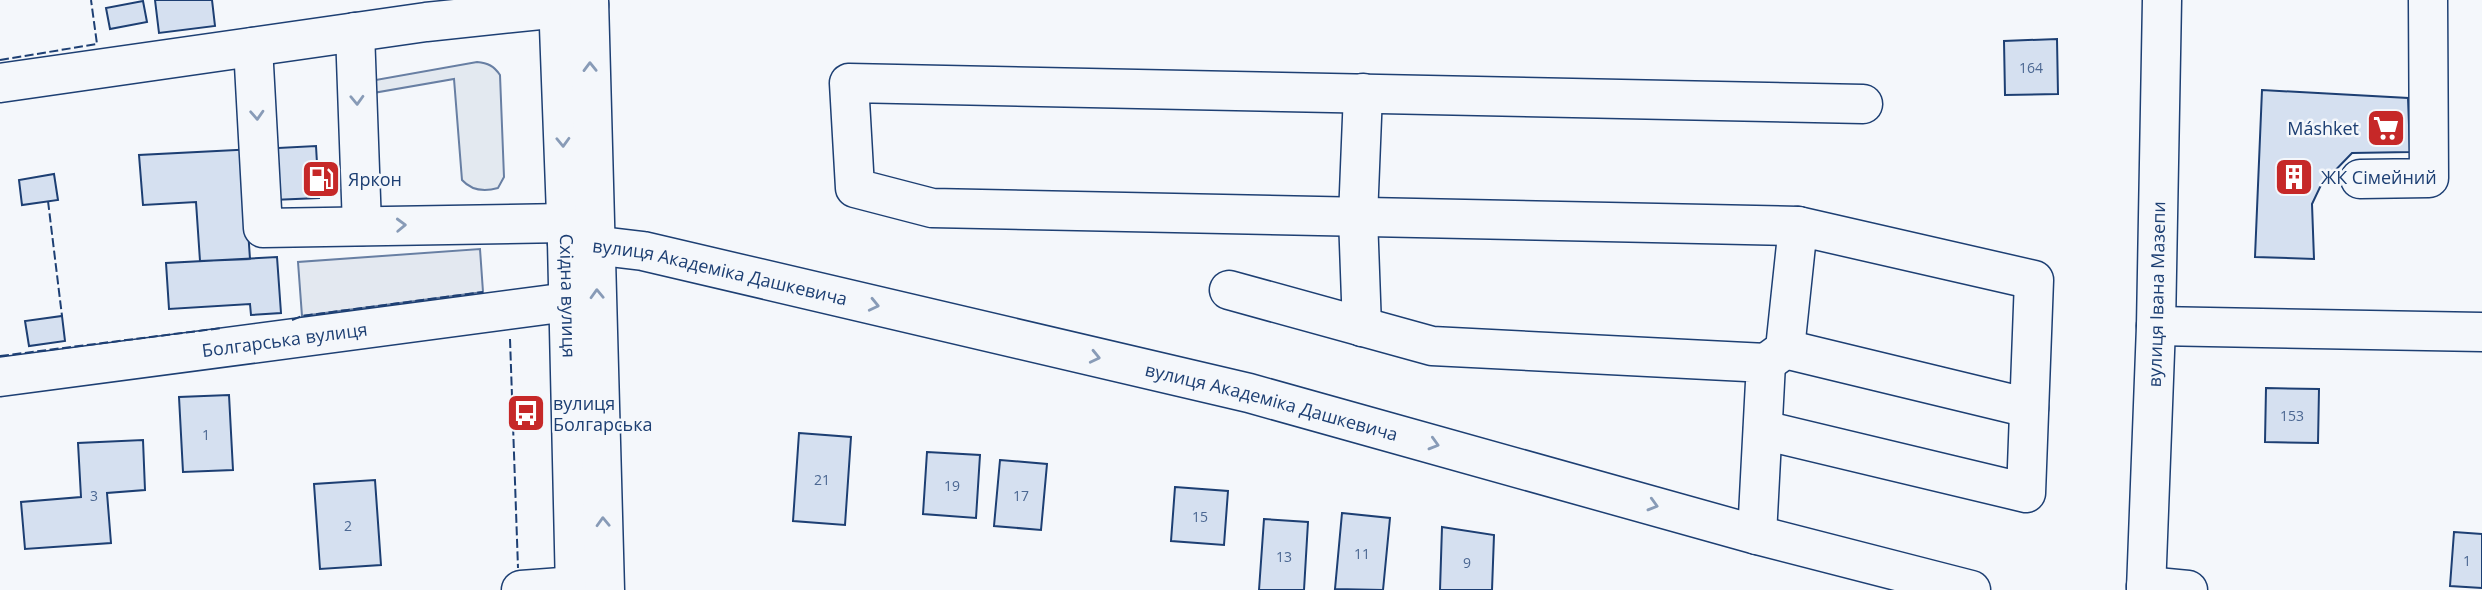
<svg xmlns="http://www.w3.org/2000/svg" width="2482" height="590" font-family="'Open Sans',sans-serif">
<style>
.green{fill:#e3e9f0;stroke:#687fa3;stroke-width:2}
.parking{fill:#e3e8f0;stroke:#687fa3;stroke-width:2}
.building{fill:#d5e0f0;stroke:#1d3f73;stroke-width:2}
.lines{fill:none;stroke-linecap:round;stroke-linejoin:round}
.minor-casing{stroke:#1d3f73;stroke-width:41}
.major-casing{stroke:#1d3f73;stroke-width:41}
.minor{stroke:#f4f7fb;stroke-width:38}
.major{stroke:#f4f7fb;stroke-width:38}
.fence{stroke:#1d3f73;stroke-width:2;stroke-dasharray:9 3.5;stroke-linecap:butt}
.oneway{stroke:#889bb7}
.labels{text-anchor:middle;dominant-baseline:central;stroke-width:5;stroke-linejoin:round;paint-order:stroke}
.number-label{font-size:14px;fill:#4b6792}
.poi-label{font-size:18px;fill:#1d3f73;stroke:#f4f7fb;text-anchor:start}
.street-label{font-size:18px;fill:#1d3f73;stroke:#f4f7fb}
</style>
<rect width="100%" height="100%" fill="#f4f7fb"/>
<path class="green" d="M477,62C488,63 494,66 500,75L504,177L498,188C484,192 472,191 462,180L454,79L373,93L370,81Z"/>
<path class="parking" d="M480,249L483,292L302,316L298,262Z"/>
<path class="building" d="M155,0H212L215,26L159,33Z
M143,1L147,22L110,29L106,8Z
M2057,39L2058,94L2005,95L2004,41Z
M2262,90L2408,98L2410,152L2352,153L2321,185L2312,204L2314,259L2255,257Z
M316,146L319,198L246,201L250,259L200,261L196,202L143,205L139,155Z
M54,174L58,200L22,205L19,180Z
M277,257L281,313L251,315L250,304L169,309L166,263Z
M62,316L65,341L29,346L25,321Z
M2266,388L2319,389L2318,443L2265,442Z
M229,395L233,470L183,472L179,397Z
M799,433L851,437L845,525L793,521Z
M143,440L145,490L107,493L111,543L25,549L21,502L81,497L78,443Z
M927,452L980,455L976,518L923,514Z
M1000,460L1047,464L1041,530L994,526Z
M375,480L381,565L320,569L314,484Z
M1175,487L1228,491L1224,545L1171,541Z
M1342,513L1390,518L1383,590L1335,589Z
M1264,519L1308,522L1304,590H1259Z
M1442,527L1494,535L1492,590H1440Z
M2454,532L2482,534V588L2450,586Z"/>
<g class="lines">
<g class="minor-casing">
<g id="minor">
<path d="M355,32L362,226"/>
<path d="M253,47L263,228L566,223"/>
<path d="M0,83L426,22L589,5"/>
<path d="M2360,179L2429,178L2428,0"/>
<path d="M1798,226L932,208L855,188L849,83L1863,104"/>
<path id="s1" d="M567,242L643,251L1249,393L1757,535L1971,590"/>
<path d="M1229,290L1432,346L1766,363L1757,535"/>
<path d="M2156,326L2482,332"/>
<path d="M1362,327L1358,217L1363,93"/>
<path d="M1785,349L2029,408"/>
<path id="s2" d="M0,377L568,302"/>
<path d="M1763,430L2026,493L2034,280L1798,226L1785,349L1766,363"/>
<path d="M2146,586L2188,590"/>
<path d="M521,590L575,586"/>
</g>
</g>
<g class="major-casing">
<g id="major">
<path id="s3" d="M558,0L567,242L575,590"/>
<path d="M589,0L605,590"/>
<path id="s4" d="M2146,590L2156,326L2162,0"/>
</g>
</g>
<use href="#minor" class="minor"/>
<use href="#major" class="major"/>
<path class="fence" d="M0,60L97,44L91,0
M48,201L62,316
M292,320L302,316L483,292
M510,339L518,568
M0,356L222,328"/>
</g>
<defs><path id="oneway-chevron" d="M-2-3.5L2.5 0L-2 3.5" fill="none" stroke-width="1.6" stroke-linecap="round" stroke-linejoin="round" transform="scale(1.75)"/></defs>
<g class="oneway">
<use href="#oneway-chevron" transform="translate(590 67) rotate(-91)"/>
<use href="#oneway-chevron" transform="translate(357 100) rotate(88)"/>
<use href="#oneway-chevron" transform="translate(257 115) rotate(87)"/>
<use href="#oneway-chevron" transform="translate(563 142) rotate(88)"/>
<use href="#oneway-chevron" transform="translate(401 225) rotate(-2)"/>
<use href="#oneway-chevron" transform="translate(597 294) rotate(-92)"/>
<use href="#oneway-chevron" transform="translate(874 305) rotate(13)"/>
<use href="#oneway-chevron" transform="translate(1095 357) rotate(13)"/>
<use href="#oneway-chevron" transform="translate(1434 444) rotate(16)"/>
<use href="#oneway-chevron" transform="translate(1653 505) rotate(16)"/>
<use href="#oneway-chevron" transform="translate(603 522) rotate(-92)"/>
</g>
<defs>
<g id="supermarket-square" transform="scale(2.0125)"><rect x="-9" y="-9" width="18" height="18" rx="4" fill="#c62828" stroke="#f4f7fb"/><path d="M-6-5.5h2.5l.6 2H6L4.5 2H-2.5L-4.4-4H-6ZM-1.5 3.2a1.3 1.3 0 1 0 .1 0ZM3 3.2a1.3 1.3 0 1 0 .1 0Z" fill="#fff"/></g>
<g id="building-square" transform="scale(2.0125)"><rect x="-9" y="-9" width="18" height="18" rx="4" fill="#c62828" stroke="#f4f7fb"/><path d="M-4-6H4V6H1V3H-1V6H-4ZM-2.5-4.3h1.7v1.8h-1.7ZM.8-4.3h1.7v1.8H.8ZM-2.5-1h1.7V.8h-1.7ZM.8-1h1.7V.8H.8Z" fill="#fff"/></g>
<g id="fuel-square" transform="scale(2.0125)"><rect x="-9" y="-9" width="18" height="18" rx="4" fill="#c62828" stroke="#f4f7fb"/><path d="M-5.5-6h7V0h2V4h1.3V-2.5L3-4.5l.8-.8L6-3V5H2.5V1h-1V6h-7ZM-4.2-4.7v3.2H.2V-4.7Z" fill="#fff"/></g>
<g id="bus-square" transform="scale(2.0125)"><rect x="-9" y="-9" width="18" height="18" rx="4" fill="#c62828" stroke="#f4f7fb"/><path d="M-5-6H5V4H4V6H2V4H-2V6H-4V4H-5ZM-3.5-4V0h7V-4ZM-3.5 1.2v1.5H-2V1.2ZM2 1.2v1.5H3.5V1.2Z" fill="#fff"/></g>
</defs>
<g fill-rule="evenodd">
<use href="#supermarket-square" x="2386" y="128"/>
<use href="#building-square" x="2294" y="177"/>
<use href="#fuel-square" x="321" y="179"/>
<use href="#bus-square" x="526" y="413"/>
</g>
<g class="labels">
<g class="number-label">
<text x="2031" y="67">164</text>
<text x="2292" y="415">153</text>
<text x="206" y="434">1</text>
<text x="822" y="479">21</text>
<text x="952" y="485">19</text>
<text x="94" y="495">3</text>
<text x="1021" y="495">17</text>
<text x="1200" y="516">15</text>
<text x="348" y="525">2</text>
<text x="1362" y="553">11</text>
<text x="1284" y="556">13</text>
<text x="2467" y="560">1</text>
<text x="1467" y="562">9</text>
</g>
<g class="poi-label">
<text x="2359" y="128" text-anchor="end">Máshket</text>
<text x="2321" y="177">ЖК Сімейний</text>
<text x="348" y="179">Яркон</text>
<text x="553" y="403">вулиця<tspan x="553" dy="21">Болгарська</tspan></text>
</g>
<g class="street-label">
<text stroke="none"><textPath href="#s1" startOffset="156">вулиця Академіка Дашкевича</textPath></text>
<text stroke="none"><textPath href="#s3" startOffset="296">Східна вулиця</textPath></text>
<text stroke="none"><textPath href="#s4" startOffset="296">вулиця Івана Мазепи</textPath></text>
<text stroke="none"><textPath href="#s2" startOffset="287">Болгарська вулиця</textPath></text>
<text stroke="none"><textPath href="#s1" startOffset="723">вулиця Академіка Дашкевича</textPath></text>
</g>
</g>
</svg>
